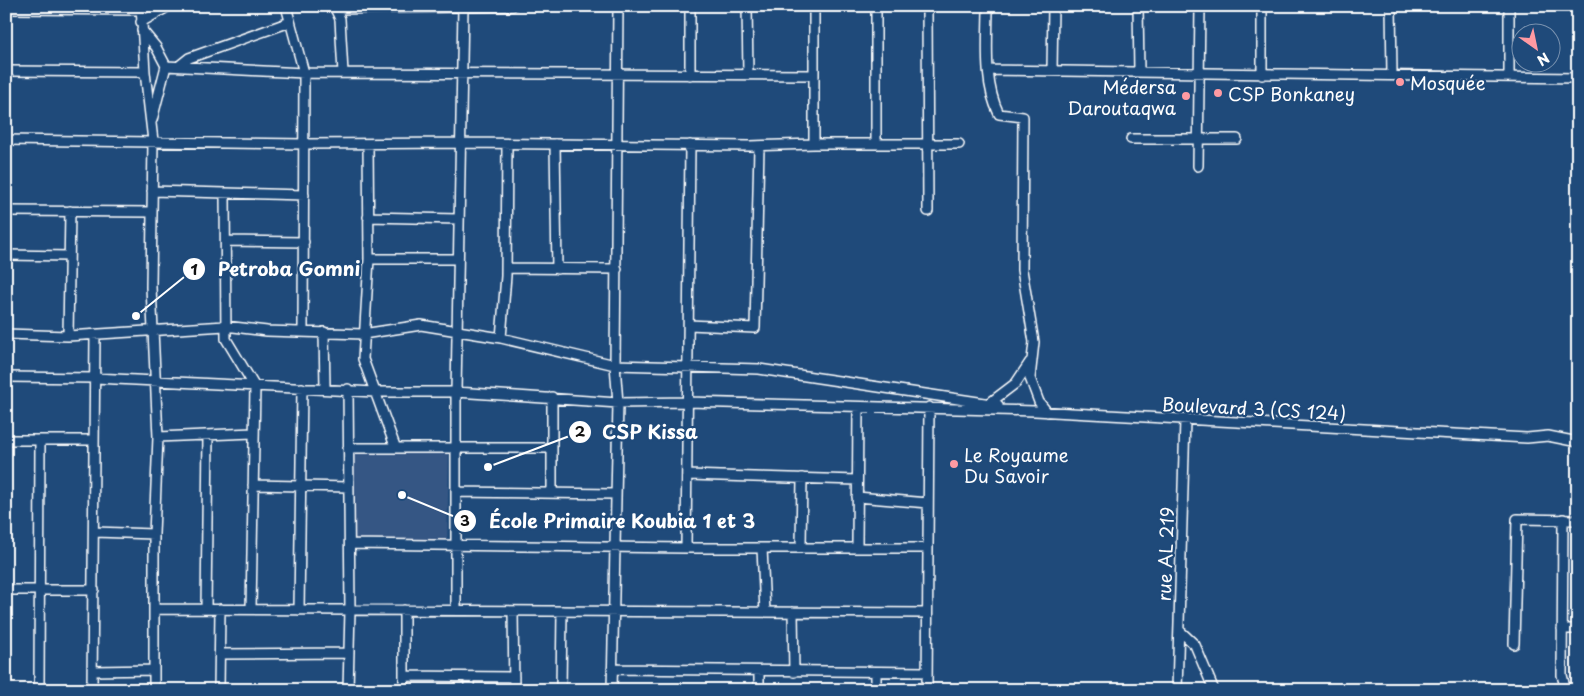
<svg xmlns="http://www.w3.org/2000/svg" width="1584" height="696" font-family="'Playpen Sans',sans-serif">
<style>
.built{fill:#355684}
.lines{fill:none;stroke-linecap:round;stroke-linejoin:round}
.minor-casing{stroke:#fff;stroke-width:12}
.minor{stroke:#1f4a7a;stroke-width:9}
.poi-dot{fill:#ff9aa2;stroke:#1f4a7a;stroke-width:2}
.labels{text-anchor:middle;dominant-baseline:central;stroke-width:4.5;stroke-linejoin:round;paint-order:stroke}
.poi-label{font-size:18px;fill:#fff;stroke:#1f4a7a;text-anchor:start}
.street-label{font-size:18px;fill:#fff;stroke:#1f4a7a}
.leader{fill:none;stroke:#fff;stroke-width:2}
.callout-dot{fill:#fff;stroke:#1f4a7a;stroke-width:2}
.mark-label{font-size:15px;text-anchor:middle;font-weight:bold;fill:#111}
.callout-label{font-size:19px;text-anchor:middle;font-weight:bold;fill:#fff;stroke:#1f4a7a;stroke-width:4.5;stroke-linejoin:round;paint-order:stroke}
</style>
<rect width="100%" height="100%" fill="#1f4a7a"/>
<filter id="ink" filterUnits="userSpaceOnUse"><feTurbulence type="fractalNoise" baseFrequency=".02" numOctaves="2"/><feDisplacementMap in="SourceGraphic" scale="10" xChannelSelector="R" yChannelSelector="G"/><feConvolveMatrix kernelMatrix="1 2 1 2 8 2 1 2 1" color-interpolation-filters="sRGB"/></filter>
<g filter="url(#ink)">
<path class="built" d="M354,449L449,450L447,540L353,539Z"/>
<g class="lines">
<g class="minor-casing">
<path id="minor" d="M141,6L145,72L153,141L151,287L158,437L154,534V690
M286,6L304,73L303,331
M334,6L340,19L343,73
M747,6L748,75
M814,6V144
M876,6V144
M927,6L928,211
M988,6C988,41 983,82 999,114L1023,117L1022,270L1034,342L1030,378L1039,402L1047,412
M1138,6L1139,72
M1262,6V75
M1391,6L1392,75
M1509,6V77
M6,9L141,10
M337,9L512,6
M141,22L169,6
M142,30L156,47L166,66L304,73L814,75
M179,66L189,58L290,22
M988,70L1578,78
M1052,70L1053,6
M6,71L145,72
M690,75V6
M152,120L166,66
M1131,139H1237
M6,140L304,144L460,143L750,146L814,144H959
M368,144L369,259L363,359L395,446
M555,144L557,269
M1198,166L1200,6
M152,191L304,195
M225,193L226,339L255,387L251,609
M6,211L152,212
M368,217L458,219
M226,241L304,242
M6,255L69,256
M369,259H457
M506,268L617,269
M689,325L755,328L759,146
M324,332L325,388
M6,334L68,336L225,326L267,331L363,334L421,325L501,338L615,365L759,369L998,405
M68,336L70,211
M501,338L506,276L507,144
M6,377L95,378L375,392H456L618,403L688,402L1035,411L1527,438L1548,436L1578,442
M348,389L350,610L348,690
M552,397V492
M987,405L1016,383L1030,362
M158,437L253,433
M6,440H94
M348,448H551
M688,475L857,480
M253,485L349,487
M456,492L616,494
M857,497L928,503
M1563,519L1562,675L1565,687L1570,690
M95,532L154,534
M350,544L686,548H928
M801,546L802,478
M857,547L858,407
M686,548L690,145
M762,548L765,612
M6,590H94
M154,609L927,613
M206,609L208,435
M299,610L302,388
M404,610V690
M456,610V392L463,7
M513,611L514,690
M793,612L794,672
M1562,629H1578
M1179,630L1195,645L1214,690
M1514,644L1517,519L1578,520
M219,654L348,653
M612,669L927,672
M93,671L154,670
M759,672V690
M404,676L514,677
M39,690L40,440
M92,690L95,334
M219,690L220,609
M469,690V677
M561,690L562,611
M612,690L618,403L615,365L618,6
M876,690V673
M927,690L929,407
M1177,690L1185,420"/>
</g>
<use href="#minor" class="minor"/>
</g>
</g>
<g class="poi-dot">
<circle cx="1400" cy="82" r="5"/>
<circle cx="1218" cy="93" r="5"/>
<circle cx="1186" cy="96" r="5"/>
<circle cx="954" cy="464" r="5"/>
</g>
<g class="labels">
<g class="poi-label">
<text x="1410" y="82">Mosquée</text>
<text x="1176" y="86" text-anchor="end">Médersa<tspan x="1176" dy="21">Daroutaqwa</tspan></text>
<text x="1228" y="93">CSP Bonkaney</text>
<text x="964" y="454">Le Royaume<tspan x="964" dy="21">Du Savoir</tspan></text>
</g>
<g class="street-label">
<text transform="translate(1254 408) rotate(3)">Boulevard 3 (CS 124)</text>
<text transform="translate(1165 554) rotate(-88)">rue AL 219</text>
</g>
</g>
<path class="leader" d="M136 316L194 269M488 467L580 432M402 495L465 521"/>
<g class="callout-dot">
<circle cx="136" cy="316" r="5"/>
<circle cx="488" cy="467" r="5"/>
<circle cx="402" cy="495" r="5"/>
<circle cx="194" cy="269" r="12"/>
<circle cx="580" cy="432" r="12"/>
<circle cx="465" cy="521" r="12"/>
</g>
<g class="mark-label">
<text x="194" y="275">1</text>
<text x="580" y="437">2</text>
<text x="465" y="526">3</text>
</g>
<g class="callout-label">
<text x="289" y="276">Petroba Gomni</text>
<text x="650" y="439">CSP Kissa</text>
<text x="622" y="528">École Primaire Koubia 1 et 3</text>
</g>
<rect width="1584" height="696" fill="none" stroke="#1f4a7a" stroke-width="25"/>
<rect x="12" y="12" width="1559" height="671" fill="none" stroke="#fff" stroke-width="2" filter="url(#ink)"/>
<g transform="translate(1536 48) rotate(147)"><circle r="24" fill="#1f4a7a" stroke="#7992af"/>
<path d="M0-4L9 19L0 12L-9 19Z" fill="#ff9aa2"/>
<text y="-8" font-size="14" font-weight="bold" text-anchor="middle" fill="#ffffff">N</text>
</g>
</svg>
